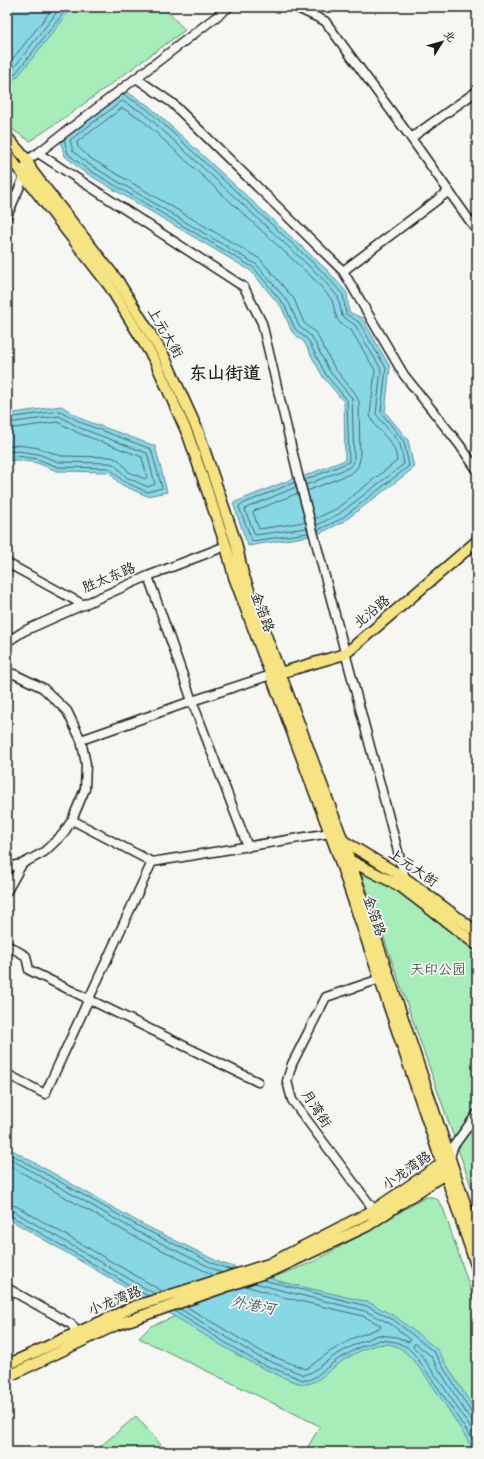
<svg xmlns="http://www.w3.org/2000/svg" width="484" height="1459" font-family="Mynerve,'LXGW WenKai TC',sans-serif">
<style>
.green{fill:#a6edba;stroke:#61846b}
.water{fill:#88d7e5;stroke:#5d8c95}
.lines{fill:none;stroke-linecap:round;stroke-linejoin:round}
.shore{stroke:#47676c;stroke-width:1}
.minor-casing{stroke:#1c1c1c;stroke-width:11}
.major-casing{stroke:#1c1c1c;stroke-width:13}
.minor{stroke:#f6f6f2;stroke-width:8}
.major{stroke:#f6e381;stroke-width:10}
.labels{text-anchor:middle;dominant-baseline:central;stroke-width:3.5;stroke-linejoin:round;paint-order:stroke}
.street-label{font-size:14px;fill:#1c1c1c;stroke:#f6f6f2}
.park-label{font-size:14px;fill:#455b4b;stroke:#f6f6f2}
.water-label{font-size:15px;font-style:italic;fill:#425d62;stroke:#f6f6f2}
.district-label{font-size:18px;font-weight:bold;fill:#1c1c1c;stroke:#f6f6f2}
</style>
<rect width="100%" height="100%" fill="#f6f6f2"/>
<filter id="ink" filterUnits="userSpaceOnUse"><feTurbulence type="fractalNoise" baseFrequency=".025" numOctaves="2"/><feDisplacementMap in="SourceGraphic" scale="8" xChannelSelector="R" yChannelSelector="G"/><feConvolveMatrix kernelMatrix="1 2 1 2 8 2 1 2 1" color-interpolation-filters="sRGB"/></filter>
<g filter="url(#ink)">
<path class="green" d="M7,7H163L185,30L70,114L30,141L7,126Z
M361,873L398,890L477,950V1203Z
M426,1197H433L438,1200L443,1208L477,1309V1452H305L320,1426L139,1338L151,1326L315,1261Z
M136,1416L167,1452H94Z"/>
<path class="water" d="M7,7H73L18,76L7,85Z
M122,89L149,106L328,271L347,293L349,312L362,318L390,367L385,412L408,440L414,468L343,522L316,535L248,546L233,503L292,479L302,477L345,460L344,402L323,377L304,342L292,332L282,308L251,271L81,170L65,156L59,137Z
M61,406L84,420L155,446L167,492L147,496L120,484L109,472L57,471L37,463L17,460L7,461V414Z
M7,1147L142,1224L221,1263L282,1282L368,1302L396,1317L437,1349L477,1414V1452H475C460,1429 418,1355 396,1346C377,1339 353,1354 338,1364C328,1371 315,1386 302,1384C293,1382 284,1378 276,1374C245,1361 216,1342 187,1324C127,1288 67,1253 7,1218Z"/>
<g class="lines">
<path class="shore" d="M7,66L54,7
M7,74L12,70L61,7
M7,80L16,73L68,7
M123,94L147,109L325,274L343,295L346,314L359,322L386,368L381,412L404,442L409,466L341,519L318,530
M64,139L68,154L84,167L254,268L285,306L295,329L308,340L326,375L347,400L349,462L305,480
M7,418L60,411L82,423L151,449L162,488L147,492L123,481L109,468L58,467L37,459L17,456L7,457
M7,423L59,416L80,428L147,453L155,484L148,487L126,477L115,465L110,463L59,462L38,454L18,451L7,452
M7,429L58,422L78,433L142,457L147,477L145,479L129,472L119,460L111,457L61,456L39,448L18,445L7,446
M295,482L240,505L239,507L252,541L308,533
M306,485L348,468L353,464L354,459L352,398L330,372L312,337L299,326L289,303L257,265L87,163L73,151L70,140L122,101L144,113L322,278L338,297L342,316L355,325L381,369L376,414L400,444L404,464L339,514L317,525
M296,487L246,508L245,510L255,535L307,528
M307,491L352,473L358,467L360,459L359,402L355,393L335,369L316,333L304,323L294,299L260,259L90,158L78,147L77,142L122,108L140,118L317,282L332,300L337,319L341,324L351,330L375,370L370,415C376,434 395,437 397,461L336,509L315,519
M298,493L254,511L253,513L259,529L305,522
M7,1152L140,1227L219,1266L231,1270
M7,1157L138,1232L222,1273
M7,1164L135,1237L213,1275
M7,1204L16,1206L162,1291
M7,1210L13,1211L155,1294
M7,1215L11,1216L148,1296
M263,1280L367,1306L394,1320L434,1352L472,1414L477,1416
M187,1307L262,1352L305,1369L309,1367L331,1351L354,1338L381,1327L380,1325L363,1316L279,1296L246,1286
M180,1309L259,1357L304,1375L312,1372L334,1356L358,1343L378,1335L397,1337L408,1342L410,1341V1339L391,1324L365,1311L280,1290L255,1283
M174,1311L257,1362L303,1380H309L315,1377L337,1360L360,1347L380,1340L396,1342L407,1347L415,1355L441,1392L477,1447
M477,1421L471,1420L468,1416L430,1355L416,1344H414L413,1347L419,1352L445,1389L477,1438"/>
<g class="minor-casing">
<path id="minor" d="M295,7L325,21L411,138L477,91
M136,78L172,103L343,271
M411,138L477,231
M38,153L244,287L262,323L298,475L405,878
M449,191L343,271L404,375L459,444L477,470
M7,216L24,177L27,160L38,153L229,7
M7,563L84,605
M148,576L192,701L248,847
M7,642L24,631L148,576L226,546
M7,673L14,674L43,688L67,711L81,740L86,764L85,789L72,820L63,834L44,852L22,864L7,867
M81,740L192,701L271,675
M72,820L152,862L330,833
M7,891L22,864
M7,945L26,956L29,970L258,1082
M7,1074L45,1094L152,862
M450,1158L453,1147L477,1114
M374,1210L292,1100L287,1081L292,1064L326,997L380,979
M7,1288L71,1324L77,1332L79,1337"/>
</g>
<g class="major-casing">
<path id="major" d="M7,137L27,160L32,171L118,281L164,356L198,431L236,543L243,574L346,849L477,1239
M7,154L110,287L155,361L188,435L226,546L234,577L337,852L477,1268
M273,675L345,654L477,541
M342,840L405,878L477,932
M349,860L400,886L477,945
M7,1365L133,1307L269,1264L374,1210L447,1160
M7,1377L116,1325L276,1269L367,1226L446,1173L447,1167"/>
</g>
<use href="#minor" class="minor"/>
<use href="#major" class="major"/>
</g>
</g>
<g class="labels">
<g class="street-label">
<text transform="translate(165 333) rotate(60)">上元大街</text>
<text transform="translate(109 578) rotate(-23)">胜太东路</text>
<text transform="translate(262 612) rotate(70)">金箔路</text>
<text transform="translate(372 612) rotate(-40)">北沿路</text>
<text transform="translate(413 868) rotate(34)">上元大街</text>
<text transform="translate(374 916) rotate(71)">金箔路</text>
<text transform="translate(316 1109) rotate(57)">月湾街</text>
<text transform="translate(407 1171) rotate(-35)">小龙湾路</text>
<text transform="translate(115 1301) rotate(-22)">小龙湾路</text>
</g>
<g class="park-label">
<text x="438" y="970">天印公园</text>
</g>
<g class="water-label">
<text transform="translate(253 1306) rotate(11)">外港河</text>
</g>
<g class="district-label">
<text x="225" y="374">东山街道</text>
</g>
</g>
<rect width="484" height="1459" fill="none" stroke="#f6f6f2" stroke-width="24"/>
<rect x="12" y="12" width="460" height="1435" fill="none" stroke="#1c1c1c" stroke-width="1.5" filter="url(#ink)"/>
<g transform="translate(442 42) rotate(53)" stroke="#f6f6f2" stroke-width="3" paint-order="stroke">
<path d="M0-3L7 15L0 10L-7 15Z" fill="#1c1c1c"/>
<text y="-6" font-size="11" font-weight="bold" text-anchor="middle" fill="#1c1c1c">北</text>
</g>
</svg>
